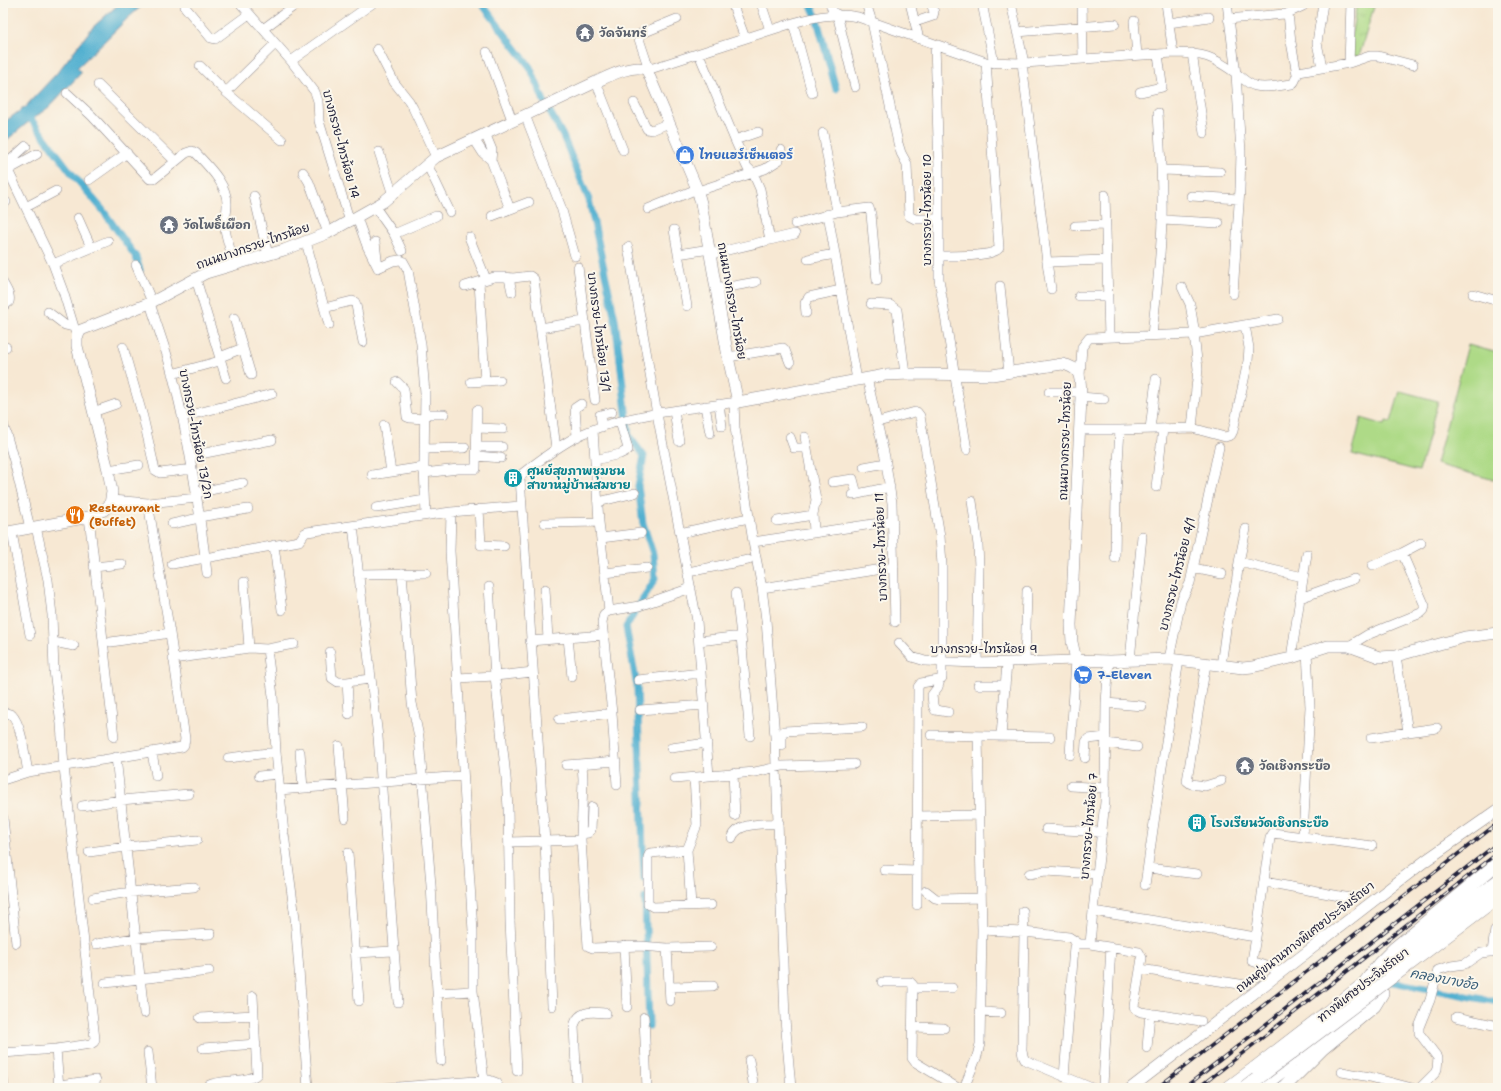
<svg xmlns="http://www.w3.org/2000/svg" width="1501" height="1091" font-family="'Shantell Sans','Playpen Sans Thai',sans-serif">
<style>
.park{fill:url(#park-tufts);stroke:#687e61}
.pitch{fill:#aeda87;stroke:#687e61}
.water{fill:#52b0d0;stroke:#3a6986}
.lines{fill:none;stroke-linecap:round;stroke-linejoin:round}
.canal{stroke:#52b0d0;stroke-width:7}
.minor-casing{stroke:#8c8587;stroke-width:10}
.major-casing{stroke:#8c8587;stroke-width:12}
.highway-casing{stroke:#8c8587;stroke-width:14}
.minor{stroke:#fff;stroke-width:9}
.major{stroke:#fff;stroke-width:11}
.highway{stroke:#fff;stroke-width:13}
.rail-casing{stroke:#22223b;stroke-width:3.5}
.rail{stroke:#fbf7ec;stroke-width:2;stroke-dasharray:6;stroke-linecap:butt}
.highway-bridge-casing{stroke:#8c8587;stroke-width:14;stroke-linecap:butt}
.highway-bridge{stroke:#fff;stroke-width:13}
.labels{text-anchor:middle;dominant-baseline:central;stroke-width:4;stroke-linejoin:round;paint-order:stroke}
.worship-label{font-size:12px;font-weight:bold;fill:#5b616d;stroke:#fbf7ec;text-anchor:start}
.street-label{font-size:12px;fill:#22223b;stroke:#fbf7ec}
.shop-label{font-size:12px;font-weight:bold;fill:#366cbe;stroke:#fbf7ec;text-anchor:start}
.culture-label{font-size:12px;font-weight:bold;fill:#0d838f;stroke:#fbf7ec;text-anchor:start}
.food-label{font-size:12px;font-weight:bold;fill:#c56008;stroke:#fbf7ec;text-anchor:start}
.water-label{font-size:13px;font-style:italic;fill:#355b77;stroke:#fbf7ec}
</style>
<defs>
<pattern id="park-tufts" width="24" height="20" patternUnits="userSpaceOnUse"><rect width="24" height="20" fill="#aeda87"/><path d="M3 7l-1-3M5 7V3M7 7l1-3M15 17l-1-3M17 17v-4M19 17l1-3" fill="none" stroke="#95bb75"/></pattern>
</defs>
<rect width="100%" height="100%" fill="#fbf7ec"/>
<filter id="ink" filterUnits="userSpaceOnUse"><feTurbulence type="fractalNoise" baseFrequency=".025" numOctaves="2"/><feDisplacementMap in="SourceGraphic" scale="8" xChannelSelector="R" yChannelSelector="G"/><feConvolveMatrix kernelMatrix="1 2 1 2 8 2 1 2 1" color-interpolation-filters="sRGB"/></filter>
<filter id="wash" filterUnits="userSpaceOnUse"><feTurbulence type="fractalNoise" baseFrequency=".012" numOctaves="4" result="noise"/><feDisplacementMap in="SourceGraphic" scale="16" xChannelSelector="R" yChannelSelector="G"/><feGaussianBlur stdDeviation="0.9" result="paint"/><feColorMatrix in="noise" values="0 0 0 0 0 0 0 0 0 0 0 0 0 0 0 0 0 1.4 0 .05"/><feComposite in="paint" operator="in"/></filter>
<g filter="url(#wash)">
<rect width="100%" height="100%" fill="#f7e8d3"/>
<path class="park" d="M1357,3H1375L1359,57L1348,54Z"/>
<path class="pitch" d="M1468,345L1498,353V481L1436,464Z
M1400,391L1438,401L1419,471L1352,454L1361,418L1385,425L1386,421L1391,422Z"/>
<path class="water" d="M120,3H145L128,18L77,68L82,72L49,107L31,120L3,143V123L25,107L57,73L92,28Z"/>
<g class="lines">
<path class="canal" d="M484,3L482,4L530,67L544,101L563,136L589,200L615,319L629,436L644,456L638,486L643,523L653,554L655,579L626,627L637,686L644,878
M810,3L816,16L836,89
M27,114L73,175L102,209L136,257L140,270
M645,898L649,1026
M1388,981L1498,1002"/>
</g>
</g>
<g filter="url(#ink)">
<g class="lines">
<g class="minor-casing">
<path id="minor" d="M240,3L291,61L315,92L318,101L319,121L350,222
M732,3L745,38
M761,3L770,30
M830,3L834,15
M866,3L872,22L898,143L901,153L907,164L909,216L915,219H939
M910,3L919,39
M982,3L994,63
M1011,3L1024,63
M1082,3L1083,59
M1166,3L1173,53
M1227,3L1236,74L1241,152L1240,189L1233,294
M185,7L211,38L215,39L249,14
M837,14L855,87
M1228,19L1284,14
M1134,21L1137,55
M915,22L933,16L934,12L931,3
M793,23L812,93
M1169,23L1209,17
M263,29L298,3
M1017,32L1115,24
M935,45L939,170V279L967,450
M377,49L394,82L409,101L413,108L436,157
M487,52L512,120
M1192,53L1204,133
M699,54L735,140L747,167L753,173L760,189L770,240L711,254
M291,61L373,3
M1022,63L1047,262L1106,260
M1349,63L1351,3
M200,66L226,92L282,140
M1322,67L1317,43L1323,3
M649,69L639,39L640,34L677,19
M647,70L793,23C814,17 836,12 858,17L986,62L1024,63L1173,53C1204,53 1212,56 1237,74C1242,78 1248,84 1255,86C1266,89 1281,85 1292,84C1297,81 1295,76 1299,72L1349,63L1370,56H1378L1413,65
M1297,74L1291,42L1288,13L1303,6L1305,3
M596,82L623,150
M98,85L175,161
M226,92L275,44
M1140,92L1162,87V84L1158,54
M67,93L92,116L150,179H154L186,153L192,151L196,153C209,167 228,185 227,205C227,213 224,221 225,229C227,242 232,253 234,265
M634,103L647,129L652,130L669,123
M525,115L561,207L575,256
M485,133L492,150L491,160L510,209
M823,133L837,212
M474,139L483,153L491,160
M735,140L758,132
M379,152L393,195
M3,160L53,264L63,291L77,337
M427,164L450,212
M5,165L26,146
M8,170L37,154
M1162,170L1220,172
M303,172L309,182L328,233
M89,180L127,153
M698,191L765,169L779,160L781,150
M1105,195L1109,337
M254,196L268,255
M1191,196L1239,199
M3,203L6,202
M26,207L56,191
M375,207L394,234L402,251
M648,209L697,189
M828,214L857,380
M492,216L529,202
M78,218L91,247
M357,218L367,246L378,268L375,242
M1162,220L1219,223
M795,224L837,212L869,208L871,214L877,281
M1075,226L1105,225
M674,230L687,306
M394,234L436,216
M469,237L486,279
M770,240L795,234
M306,242L329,325
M628,247L657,414L697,621L709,776
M678,254L710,249
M939,256C950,256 994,257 999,248L986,62
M808,259L835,254
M1047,262L1051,289
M53,264L108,241
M136,265L152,302
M578,267L595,400
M378,268L393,261L400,260L403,261L408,270L421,344L425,393L424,467L426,515
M509,278L512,292
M196,279L226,378
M479,282L485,381
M3,283C6,289 11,295 9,302L3,306
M465,286L494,277H504L513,278L530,276L534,279L556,448
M1000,286L1009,373
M1182,287L1190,304L1195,334
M717,289L756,282
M1473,294L1498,301
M1079,296H1107
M150,303C157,326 166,349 172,373C189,438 199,506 207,573
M871,304L890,305L897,310L905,374
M324,308L352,301L355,302L356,305L363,342
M48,312L65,325L73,327
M806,313L805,303L809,297L841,290
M234,318L251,375
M540,328L584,321
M1152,335C1156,297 1161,258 1162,220C1163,184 1160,149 1158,113
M123,347L143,417L155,470L160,473L192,469
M3,348L6,347
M220,357L243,348
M728,357L783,348L785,350L790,363
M172,374L216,362
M1080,376L1082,347L1089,338L1194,334L1278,319
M867,378L885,457L892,503L895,622
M397,382L404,389L407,417L410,418L424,419
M471,382L500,380
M1049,392H1081
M1081,397L1104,399
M734,402L735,428L753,542L762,588L766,620L775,737L785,1019L791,1088
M719,404L722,426
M705,406L710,433
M674,411L679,441
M93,412L116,404
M425,414H444
M182,417L272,394
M878,422L915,412H917L920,416L940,536L942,565V678L939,680L921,683L918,687L917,905
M3,423L14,461L30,528
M384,425L391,472
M602,427L600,415L612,412
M477,428L503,429
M1192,428L1198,369L1194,334
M1150,429L1156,379
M593,430L599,522L609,611L639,606L691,588
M1079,430H1120L1192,428L1225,437L1231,435L1233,431L1248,361L1249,348L1245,325
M577,437L575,408L581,404
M790,437L794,448H807
M805,437L816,500L813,514L814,533
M477,447H502
M424,449L465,448
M190,456L272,440
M477,456L501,458
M595,460L620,454L628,450L627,445L620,422
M864,467L886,463
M108,470L139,465
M424,473L458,469H476L477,410
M372,475L424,467
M832,482L853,479L857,494
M1156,487L1163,429
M196,493L243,483
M853,495L890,487
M112,500L148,503L197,498
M972,501L978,545L979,567L977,663
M598,502L635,493
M376,508L425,500
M479,509L481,545L504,546
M451,512L450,551L469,868L473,931V991L484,1081
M89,517L114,737
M199,517L248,509
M777,521L813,515
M545,523L599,522
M172,524L199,518
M353,526L378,737L398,1002
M12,532L30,635
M680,533L744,519
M601,538L641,533
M753,542L893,521
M274,545L282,610
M1402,553L1421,543
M1115,558L1116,495L1120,430
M1239,562L1246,529
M172,564L299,541L305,533L307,532L451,512L520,506
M94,567L122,564
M1193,568L1222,574
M688,572L748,560
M402,573L412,703L419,737L431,885L441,1061
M605,573L647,568
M358,574L426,573
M244,582L249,648
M489,587L495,676L506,777L508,808L510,921L517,1071
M762,588L894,567
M545,589L548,639
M736,593L741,636
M1300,598L1307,554
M609,611L604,614L602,622L612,713L617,785
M568,638L572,677
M530,641L603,635
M699,641L741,636L750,736
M53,642L74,646
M111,642L170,633
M899,643L912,657L925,661L977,663L1076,660L1070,755
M1349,646L1367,635L1421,613L1424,610L1425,606L1402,553L1372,566
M267,649L294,644
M330,652L332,678L338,682H347
M1291,658L1300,598L1354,579
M173,659L249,648L267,649L273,696L276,752L284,834L295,918L308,1088
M1169,659L1181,601L1190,583L1219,447
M1130,660L1142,536
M1025,662L1027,591
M1206,664L1187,781L1191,784L1205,786L1221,781
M1221,666L1226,629L1236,584L1239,562L1303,577
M457,678L495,676L533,672
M638,680L701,673
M940,680L938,687L932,695L933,705L935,710L948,712
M978,685H1005
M1106,703L1142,706
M640,710L704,705
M3,712C6,713 9,713 12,715C22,725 25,758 28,772
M349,714L347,682L370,679
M559,719L612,713
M1408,732L1437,728
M931,735L1050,737
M1001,736L1007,663
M1371,738L1408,732L1396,656
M1106,743L1137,747
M339,746L345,818
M782,746V733L784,731L862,727
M671,748L707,743
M152,752L156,776
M300,752L303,788
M116,757L144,1013
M228,758L276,752
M1085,758L1086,742L1088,739L1106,737
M582,764L583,779L581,840L588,946L593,948L640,946L667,948L711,947
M566,765L616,761
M733,773L735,816
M259,776L278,774
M674,779L755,772L782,766L854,764
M3,780L28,772L182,747L184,745L185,739L170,633L148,503
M1071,786L1106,788
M279,790L463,776
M82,806L121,800L189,794
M917,816L979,815
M3,818L16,943
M1046,829L1102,832
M581,834L588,833L591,830L592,807
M1303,836L1310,707L1307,652
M732,838C738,821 764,825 779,823
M509,842L581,840
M687,850L650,853L648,857V904L653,907L711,905
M89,852L126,847L197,840
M348,853L359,1001
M1148,868L1197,874
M884,870L917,871
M1029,874L1045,871L1097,874
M1265,882L1350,898
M1145,885L1162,767L1179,660
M926,891L935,898L939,899L981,898
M93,898L130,892L194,887
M691,905L687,850L697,825L694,778
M1093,911L1256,937L1270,838L1273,833L1372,846
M982,930L1024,932L1023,911
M1256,937L1252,961L1272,968L1279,973
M1078,943L1069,937L1024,932L1022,1051L1023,1056L1025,1060L1092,1088
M96,944L135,938L211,934
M1090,944L1093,911L1105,802L1106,703L1109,661
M624,946L627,1007
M667,948L670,1001
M1492,952L1495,930
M356,953L393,951
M1140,969L1246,985
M882,982H910L913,985L912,1058L915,1062L958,1088
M105,983L209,971
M669,987L713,986
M913,988H952
M438,993L473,991
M552,1006L545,842L520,478L523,473C540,460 557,447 576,437C623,414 687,409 738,402
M980,1012L1001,1013
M644,1017L647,1088
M1456,1017L1498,1026
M200,1018L254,1015
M912,1027L944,1028
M203,1048L256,1044
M1147,1048L1150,1013
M56,1049L59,1088
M148,1052L152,1088
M3,1053L56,1049L91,1044L94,1042L95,1039L64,767L61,724L54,671L52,615L48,580L36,527
M749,1060L754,1088
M1342,1072L1370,1077L1412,1088
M1064,1077L1074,947L1076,944H1090L1139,952L1142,958L1134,1006L1135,1009L1141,1012L1201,1021
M3,1078L4,1088
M59,1085L96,1080
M208,1088L209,1085C222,1079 250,1083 257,1074L253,996
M385,1088L489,1080L497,1083L498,1088
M577,1088L574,1026C579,1009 592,1012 606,1013
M964,1088L977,1056L980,1044L982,930L978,736
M1101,1088L1103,1085L1111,947
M1420,1088L1435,1073L1437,1069L1438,1058L1419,1033V1027L1430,1000L1438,970L1451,966L1465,964L1481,953L1498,951"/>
</g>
<g class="major-casing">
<path id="major" d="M3,533L89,517L104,510L110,504L112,492L108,470L77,346V337L81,330L150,303L206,273L284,250L328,233L383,202L436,157L596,82C609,76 634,63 647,70L651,80L697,189L701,203L728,357L738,402L885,375L911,374L992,375L1062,364C1083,368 1080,379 1081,397L1071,625L1072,642L1076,660L1109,661L1169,659L1243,668L1252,667L1291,658L1328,646H1349L1379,657L1396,656L1465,637L1498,633
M1479,888L1498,873
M1280,1064L1288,1066L1355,1014
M1131,1088L1425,861L1498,810"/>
</g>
<g class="highway-casing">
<path id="highway" d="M1334,1007L1364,984
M1228,1088L1255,1068
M1261,1088L1288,1066
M1283,1088L1323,1048L1374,1006L1382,993"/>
</g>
<use href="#minor" class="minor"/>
<use href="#major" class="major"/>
<use href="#highway" class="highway"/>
<g class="rail-casing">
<path id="rail" d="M1157,1088L1498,823
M1184,1088L1498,843
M1198,1088L1498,853"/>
</g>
<use href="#rail" class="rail"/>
<g class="highway-bridge-casing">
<path id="highway-bridge" d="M1384,968L1498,881
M1364,984L1380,963L1394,949L1498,863
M1255,1068L1334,1007
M1245,1088L1498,897"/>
</g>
<use href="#highway-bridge" class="highway-bridge"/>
</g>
</g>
<defs>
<g id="temple-disc" transform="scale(1)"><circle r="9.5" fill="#6b7280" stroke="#fbf7ec"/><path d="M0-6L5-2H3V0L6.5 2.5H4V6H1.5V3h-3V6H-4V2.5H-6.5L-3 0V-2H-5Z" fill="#fff"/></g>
<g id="shop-disc" transform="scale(1)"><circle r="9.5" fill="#3f7fe0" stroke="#fbf7ec"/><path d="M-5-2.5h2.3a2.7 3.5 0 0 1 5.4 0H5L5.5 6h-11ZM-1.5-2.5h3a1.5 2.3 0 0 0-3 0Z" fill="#fff"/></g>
<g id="building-disc" transform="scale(1)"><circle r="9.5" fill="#0f9aa8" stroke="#fbf7ec"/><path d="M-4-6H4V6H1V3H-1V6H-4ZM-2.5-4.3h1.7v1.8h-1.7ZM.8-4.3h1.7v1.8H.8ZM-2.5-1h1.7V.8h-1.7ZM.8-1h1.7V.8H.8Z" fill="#fff"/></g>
<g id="restaurant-disc" transform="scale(1)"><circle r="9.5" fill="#e8710a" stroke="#fbf7ec"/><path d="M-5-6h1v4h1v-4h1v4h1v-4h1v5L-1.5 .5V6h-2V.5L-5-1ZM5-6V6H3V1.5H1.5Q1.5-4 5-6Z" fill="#fff"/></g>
<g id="supermarket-disc" transform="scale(1)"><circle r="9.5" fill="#3f7fe0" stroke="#fbf7ec"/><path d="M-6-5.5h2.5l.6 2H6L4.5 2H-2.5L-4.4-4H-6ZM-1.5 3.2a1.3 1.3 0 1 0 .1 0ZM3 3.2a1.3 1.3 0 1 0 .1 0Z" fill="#fff"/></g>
</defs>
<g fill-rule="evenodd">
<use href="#temple-disc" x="585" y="33"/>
<use href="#shop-disc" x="685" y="155"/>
<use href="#temple-disc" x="169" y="225"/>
<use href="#building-disc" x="513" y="478"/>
<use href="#restaurant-disc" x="75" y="515"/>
<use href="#supermarket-disc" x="1083" y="675"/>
<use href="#temple-disc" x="1245" y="766"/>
<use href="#building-disc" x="1197" y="823"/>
</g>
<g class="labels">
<g class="worship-label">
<text x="599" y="33">วัดจันทร์</text>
<text x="183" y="225">วัดโพธิ์เผือก</text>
<text x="1259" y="766">วัดเชิงกระบือ</text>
</g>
<g class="street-label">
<text transform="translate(341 144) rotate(75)">บางกรวย-ไทรน้อย 14</text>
<text transform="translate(927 210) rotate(-90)">บางกรวย-ไทรน้อย 10</text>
<text transform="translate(253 246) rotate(-19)">ถนนบางกรวย-ไทรน้อย</text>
<text transform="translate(732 301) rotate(80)">ถนนบางกรวย-ไทรน้อย</text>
<text transform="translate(599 332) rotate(83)">บางกรวย-ไทรน้อย 13/1</text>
<text transform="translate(196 434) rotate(79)">บางกรวย-ไทรน้อย 13/2ก</text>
<text transform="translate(1065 441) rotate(-88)">ถนนบางกรวย-ไทรน้อย</text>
<text transform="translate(881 547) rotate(-92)">บางกรวย-ไทรน้อย 11</text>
<text transform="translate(1177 574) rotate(-76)">บางกรวย-ไทรน้อย 4/1</text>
<text x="984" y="649">บางกรวย-ไทรน้อย 9</text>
<text transform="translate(1089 826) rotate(-85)">บางกรวย-ไทรน้อย 7</text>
<text transform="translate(1305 937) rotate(-38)">ถนนคู่ขนานทางพิเศษประจิมรัถยา</text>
<text transform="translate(1363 985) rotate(-38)">ทางพิเศษประจิมรัถยา</text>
</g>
<g class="shop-label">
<text x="699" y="155">ไทยแฮร์เซ็นเตอร์</text>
<text x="1097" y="675">7-Eleven</text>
</g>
<g class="culture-label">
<text x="527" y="471">ศูนย์สุขภาพชุมชน<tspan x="527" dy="14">สาขาหมู่บ้านสมชาย</tspan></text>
<text x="1211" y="823">โรงเรียนวัดเชิงกระบือ</text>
</g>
<g class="food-label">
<text x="89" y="508">Restaurant<tspan x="89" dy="14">(Buffet)</tspan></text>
</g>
<g class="water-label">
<text transform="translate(1444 979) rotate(11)">คลองบางอ้อ</text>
</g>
</g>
<rect width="1501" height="1091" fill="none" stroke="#fbf7ec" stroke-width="16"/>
</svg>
